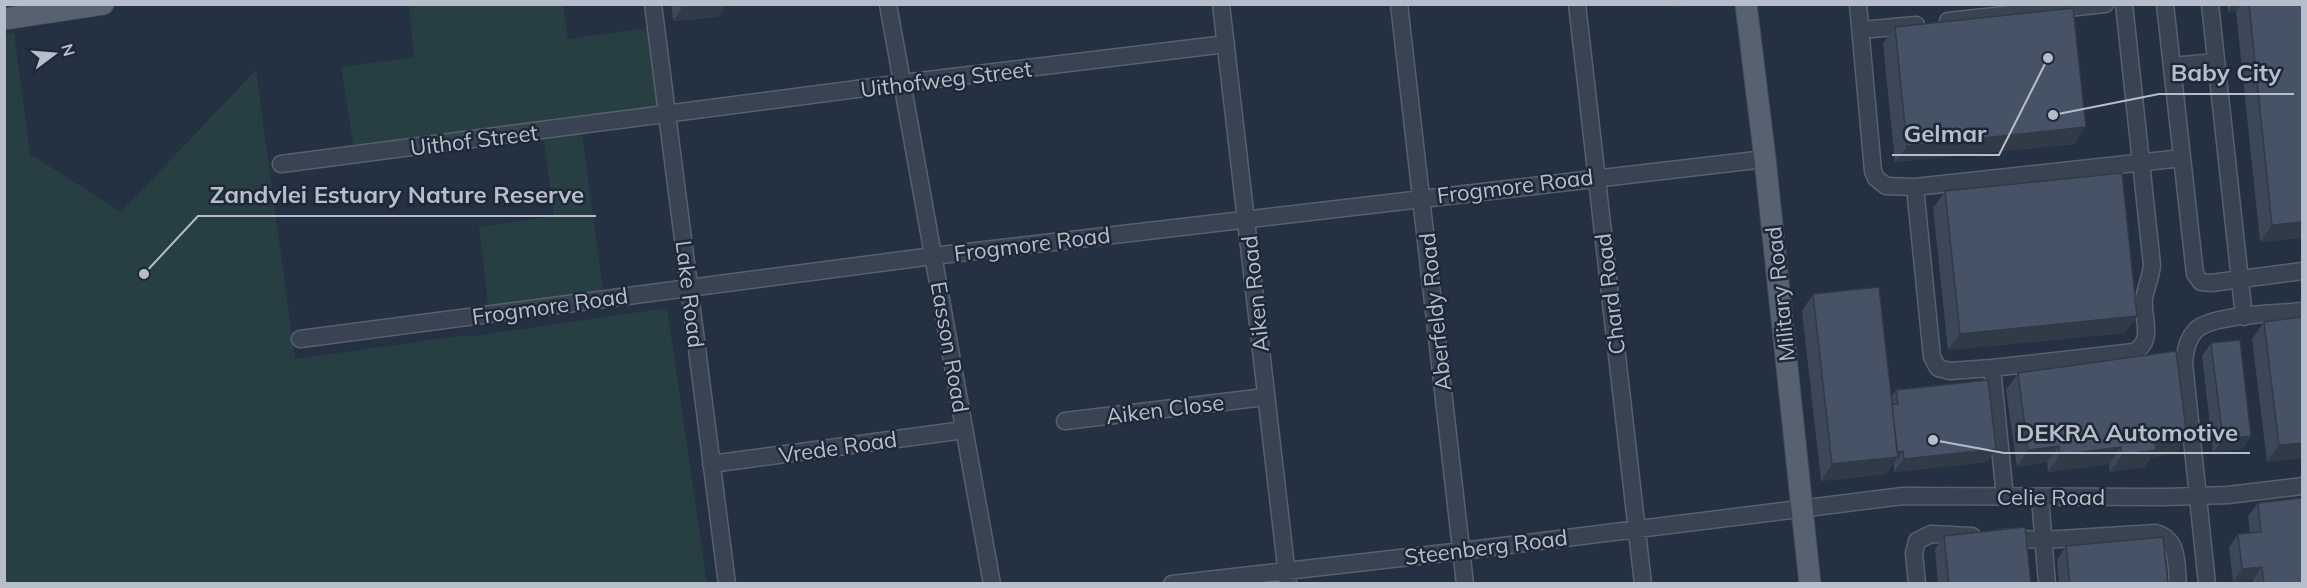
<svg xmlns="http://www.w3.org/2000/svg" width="2307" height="588" font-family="Mulish,sans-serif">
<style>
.green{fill:#273f42}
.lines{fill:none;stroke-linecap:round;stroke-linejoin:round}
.minor-casing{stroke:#57616e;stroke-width:19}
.major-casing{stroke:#434c5a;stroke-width:23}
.minor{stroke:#394351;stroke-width:16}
.major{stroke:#576271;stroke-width:21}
.wall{fill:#3c4758}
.shaded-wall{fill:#313a47}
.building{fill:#465366;stroke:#313a47;stroke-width:1.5}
.labels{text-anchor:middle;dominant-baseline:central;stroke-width:5;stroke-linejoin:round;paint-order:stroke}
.street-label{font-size:22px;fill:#b6becb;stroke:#1e2836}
.leader{fill:none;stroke:#b6becb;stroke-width:2}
.callout-dot{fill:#b6becb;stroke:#1e2836;stroke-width:2}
.callout-label{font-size:24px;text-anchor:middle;font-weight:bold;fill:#b6becb;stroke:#1e2836;stroke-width:5;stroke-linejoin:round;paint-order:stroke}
</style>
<rect width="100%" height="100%" fill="#243142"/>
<path class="green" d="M409,5H563L568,39L649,28L660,100L652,111L581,126L604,298L489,314L479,227L554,216L543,131L355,155L341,67L414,57Z
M14,33L30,154L121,212L256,70L295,359L466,335L467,337L667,308L707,583H5L4,34Z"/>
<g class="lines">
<g class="minor-casing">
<path id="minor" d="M653,4L727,584
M888,4L992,584
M1221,4L1288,584
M1399,4L1465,584
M1577,4L1643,584
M1858,4L1873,171L1876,178L1886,186L1915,187L2182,158
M2165,4L2195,274L2201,282L2211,283L2302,271
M2210,4L2244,317
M1948,21L2105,4
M1861,30L1916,25
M2172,66L2216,62
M281,164L903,83L1226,44
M1915,187L1932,357L1938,368L1950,371L1992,368L2134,352C2155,341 2142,318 2144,299C2146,287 2151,277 2152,265L2124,4
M300,339L933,256L1765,159
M1992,368L2005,497
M1065,421L1265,397
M711,464L964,430
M2040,497L2047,584
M2004,538L2043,540L2156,533C2179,540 2176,563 2178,584
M1172,584L1462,551L1903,496L2165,497L2228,495L2302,486
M1917,584L1914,553L1917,541L1931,534L1972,536
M2207,584L2184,363C2185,352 2188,337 2197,329C2216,314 2277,314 2302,311"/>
</g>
<g class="major-casing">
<path id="major" d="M1746,4L1765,159L1810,584
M4,19L103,4"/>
</g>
<use href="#minor" class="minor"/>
<use href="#major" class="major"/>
</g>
<path class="wall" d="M671,4H727L718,17L673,21Z
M2227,4H2302V238L2260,242L2236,11L2228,12Z
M1895,27L2086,127L2074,144L1895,162L1883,44Z
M1945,191L2125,333L1948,350L1933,208Z
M1813,294L1891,397L1896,390L1987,462L1894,472V464L1892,465L1886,474L1821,481L1802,311Z
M2302,317V458L2267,462L2252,339L2264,322Z
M2211,343L2251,436L2242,449L2213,452L2202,356Z
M2018,373L2187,437L2175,454L2151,457L2144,467L2110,472L2109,464L2048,472L2047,462L2017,467L2006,390Z
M2258,503L2302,584H2253V580L2233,582L2229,547L2238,534L2250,533L2248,516Z
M1944,536L2031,584H1938L1935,549Z
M2066,546L2168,584H2059L2057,560Z"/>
<path class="shaded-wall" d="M716,4H727L718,17L673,21L682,8Z
M1656,4H1669L1655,6Z
M1672,4H1688L1687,6L1670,8Z
M2233,4H2241L2236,11L2228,12Z
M2086,127L2074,144L1895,162L1907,146Z
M2302,222V238L2260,242L2272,225Z
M2137,316L2125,333L1948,350L1960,334Z
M2251,436L2242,449L2213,452L2223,439Z
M2187,437L2175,454L2151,457L2144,467L2110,472L2122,455L2155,441Z
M2302,443V458L2267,462L2279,445Z
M2059,446L2047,462L2017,467L2028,450Z
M2121,447L2109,464L2048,472L2060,455Z
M1996,449L1987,462L1894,472L1904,459Z
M1903,451L1886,474L1821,481L1832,464Z
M2262,567L2253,580L2233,582L2242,569Z"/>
<path class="building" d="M682,4H716L682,8Z
M2249,4H2302V222L2272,225Z
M2073,8L2086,127L1907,146L1895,27Z
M2122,173L2137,316L1960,334L1945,191Z
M1879,287L1898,457L1832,464L1813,294Z
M2302,317V443L2279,445L2264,322Z
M2240,340L2251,436L2223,439L2211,343Z
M2176,351L2187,437L2155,441L2156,450L2122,455L2121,447L2060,455L2059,446L2028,450L2018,373Z
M1988,380L1996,449L1904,459L1903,451L1897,452L1892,404H1898L1896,390Z
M2302,498V584H2264L2262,567L2242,569L2238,534L2261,532L2258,503Z
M2025,527L2031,584H1949L1944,536Z
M2163,537L2168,584H2070L2066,546Z"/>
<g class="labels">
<g class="street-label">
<text transform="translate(946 79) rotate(-7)">Uithofweg Street</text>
<text transform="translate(474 140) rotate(-7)">Uithof Street</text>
<text transform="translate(1515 186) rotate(-7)">Frogmore Road</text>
<text transform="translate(1032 244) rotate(-7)">Frogmore Road</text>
<text transform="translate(690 294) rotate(83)">Lake Road</text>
<text transform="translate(1255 294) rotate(-96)">Aiken Road</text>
<text transform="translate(1610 294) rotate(-97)">Chard Road</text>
<text transform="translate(1780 294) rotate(-96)">Military Road</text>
<text transform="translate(550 306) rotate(-8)">Frogmore Road</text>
<text transform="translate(1435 312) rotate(-96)">Aberfeldy Road</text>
<text transform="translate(950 347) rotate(80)">Easson Road</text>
<text transform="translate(1165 409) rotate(-7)">Aiken Close</text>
<text transform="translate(838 447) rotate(-8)">Vrede Road</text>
<text x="2051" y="497">Celie Road</text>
<text transform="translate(1486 547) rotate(-7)">Steenberg Road</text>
</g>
</g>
<path class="leader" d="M2053 115L2159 94H2294M2048 58L1999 155H1892M144 274L198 216H596M1933 440L2004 453H2250"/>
<g class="callout-dot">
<circle cx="2053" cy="115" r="6"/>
<circle cx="2048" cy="58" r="6"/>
<circle cx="144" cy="274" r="6"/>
<circle cx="1933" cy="440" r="6"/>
</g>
<g class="callout-label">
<text x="2226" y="81">Baby City</text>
<text x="1945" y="142">Gelmar</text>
<text x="397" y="203">Zandvlei Estuary Nature Reserve</text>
<text x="2127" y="441">DEKRA Automotive</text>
</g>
<rect width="2307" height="588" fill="none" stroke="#b6becb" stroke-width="12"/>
<g transform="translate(54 54) rotate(74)" stroke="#1e2836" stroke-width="4.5" paint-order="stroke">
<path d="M0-4.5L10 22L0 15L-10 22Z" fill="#b6becb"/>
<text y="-9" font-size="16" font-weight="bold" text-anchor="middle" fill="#b6becb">N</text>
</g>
</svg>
